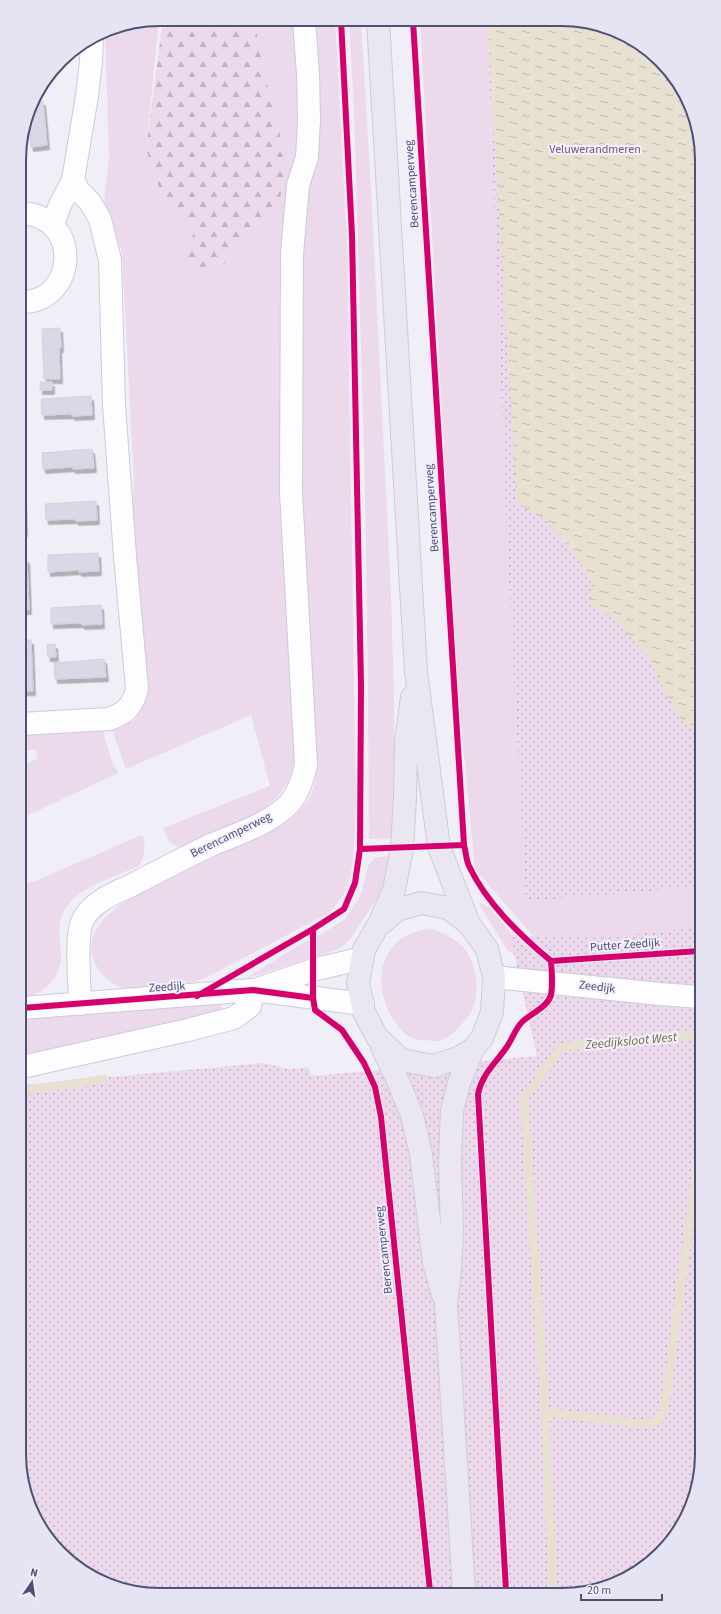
<svg xmlns="http://www.w3.org/2000/svg" width="721" height="1614" font-family="'Source Sans 3',sans-serif">
<style>
.grass{fill:#ecd9ec}
.forest{fill:url(#forest-firs)}
.park{fill:url(#park-dots)}
.water{fill:url(#water-ripples)}
.lines{fill:none;stroke-linecap:round;stroke-linejoin:round}
.stream{stroke:#e8e0d0;stroke-width:8}
.building{fill:#d9d8e6;stroke:#d1d1e0;filter:url(#shadow)}
.minor-casing{stroke:#cccbda;stroke-width:24}
.major-casing{stroke:#ccccd8;stroke-width:24}
.minor{stroke:#fdfcfe;stroke-width:22}
.major{stroke:#eae7f2;stroke-width:22}
.cycleway-casing{stroke:#f3f0fe;stroke-width:8}
.cycleway{stroke:#d6006c;stroke-width:6}
.labels{text-anchor:middle;dominant-baseline:central;stroke-width:4;stroke-linejoin:round;paint-order:stroke}
.park-label{font-size:12px;fill:#854d74;stroke:#f3f0fe}
.street-label{font-size:12px;fill:#4e5075;stroke:#f3f0fe}
.water-label{font-size:13px;font-style:italic;fill:#786c42;stroke:#f3f0fe}
.rim{fill:none;stroke:#4e5075;stroke-width:2}
</style>
<defs>
<pattern id="forest-firs" width="22" height="20" patternUnits="userSpaceOnUse"><rect width="22" height="20" fill="#ecd9ec"/><path d="M5 1l3.5 6h-7zM16 11l3.5 6h-7z" fill="#c1b2c4"/></pattern>
<pattern id="park-dots" width="8" height="8" patternUnits="userSpaceOnUse"><rect width="8" height="8" fill="#ecd9ec"/><path d="M2 2h.1M6 6h.1" fill="none" stroke="#c1b2c4" stroke-width="1.8" stroke-linecap="round"/></pattern>
<pattern id="water-ripples" width="26" height="14" patternUnits="userSpaceOnUse"><rect width="26" height="14" fill="#e8e0d0"/><path d="M2 4q2-2 4 0t4 0M15 11q2-2 4 0t4 0" fill="none" stroke="#beb8ad"/></pattern>
<filter id="shadow"><feDropShadow dx="2.5" dy="4.5" stdDeviation="0" flood-color="#0004"/></filter>
</defs>
<rect width="100%" height="100%" fill="#f0eef7"/>
<path class="grass" d="M159,19L146,149L198,218L258,225L270,216L285,186L288,162L271,103L254,20H294L298,75L296,754C294,763 292,773 288,781C268,819 218,832 181,848L169,842L163,828L270,786L251,715L126,769L111,727L135,720L141,706L131,552L134,482L122,252L104,201L109,158L105,30Z
M314,20H335L347,243L356,808C354,832 355,872 345,892C341,901 334,907 327,914L207,977C202,979 197,981 193,982C180,986 134,991 123,988C98,980 82,950 98,927C108,912 123,902 138,894L291,819C319,796 316,779 316,745L301,492L303,254Z
M349,20H361L371,190L391,593L394,697V838L369,839L368,688L365,487L354,108Z
M420,21H487L526,900L700,887V946L540,944L475,869L457,682Z
M102,728L111,759L118,773L22,818L21,765L38,759L35,749L21,752V734Z
M142,835C147,847 144,855 139,866C118,875 80,887 67,906C55,922 61,938 61,956C61,978 43,995 22,998V884L35,881Z
M392,855L389,871L378,897L351,938L339,949L245,979L299,945L322,934L345,919L361,895L368,866L374,858Z
M478,902L489,907L525,950L523,960L508,951L497,934Z
M433,929C444,934 454,938 462,946C478,962 483,1002 466,1019C459,1027 450,1039 438,1041C435,1042 430,1040 426,1040C422,1040 418,1040 414,1039C405,1036 397,1025 392,1018C370,979 382,931 433,929Z
M220,1004L222,1007L221,1012L86,1045L22,1055V1020L181,1005Z"/>
<path class="forest" d="M163,19L254,20L271,103L288,162L285,186L270,216L258,225L229,260L221,265L199,267L185,261L198,218L175,219L160,190L146,149Z"/>
<path class="park" d="M487,21L588,22L654,54L683,89L697,123L700,887L526,901L508,564Z
M700,928L702,1464L691,1508L667,1547L639,1571L598,1590L133,1592L67,1560L38,1525L24,1491L22,1085L263,1063L289,1069L308,1067L311,1076L537,1056L510,935L589,938Z"/>
<path class="water" d="M487,21L588,22L654,54L683,89L697,123L699,734L684,724L664,690L648,658L618,622L590,603L592,582L570,548L544,519L517,503Z"/>
<g class="lines">
<path class="stream" d="M23,1091L104,1079
M545,1412L643,1424L658,1421L665,1405L701,1136
M553,1590L545,1412L524,1096L534,1086L561,1047L700,1034"/>
</g>
<path class="building" d="M43,101L47,145L31,147L28,118L32,102Z
M60,328L61,348H59L60,379H44L42,329Z
M22,337L23,388H20V338Z
M40,382H52V390H40Z
M91,396L92,415L72,416V414L42,415L41,399Z
M20,407H21V459H20Z
M92,449L94,468L73,469V467L43,469L42,453Z
M20,481H23L25,532H21Z
M96,501L97,520L76,521V519L46,520L45,504Z
M98,553L99,571L79,572V570L48,572V555Z
M21,559H27L29,610H21Z
M101,605L102,624L82,625V623L51,624V608Z
M21,640H31L33,691H21Z
M55,644L56,657H48L47,645Z
M104,659L106,677L55,679L54,663Z"/>
<g class="lines">
<g class="minor-casing">
<path id="minor" d="M20,213C84,215 77,304 20,302
M53,224L60,205L73,180L87,96L91,61L92,39
M21,724L109,719C125,714 134,705 137,688L125,556L114,405L110,260L100,219L90,202L79,191L73,180
M494,977L660,994L700,997
M258,989L313,970L363,958
M80,1004C80,984 75,939 82,922C90,903 112,894 130,886C157,872 184,858 211,845C237,834 269,824 289,804C298,794 303,778 306,765L291,492L292,254L298,185L307,157L309,120L308,74L304,20
M22,1008L253,990L363,1004
M22,1067L188,1030L234,1018L250,1006L253,990"/>
</g>
<g class="major-casing">
<path id="major" d="M378,20L416,672L439,847L469,924
M421,903L448,908L469,924L487,949L494,977L492,1012L482,1038L473,1049L460,1057L434,1066L401,1060L377,1037L364,1012L358,983L364,950L377,927L397,910Z
M379,924L394,890L402,848L405,798L406,741L412,697
M382,1047L397,1079L412,1115L421,1154L434,1263L443,1295
M464,1591L446,1304L450,1270L452,1232L450,1161L452,1111L459,1083L473,1049"/>
</g>
<use href="#minor" class="minor"/>
<use href="#major" class="major"/>
<g class="cycleway-casing">
<path id="cycleway" d="M413,21L464,845C466,852 466,860 469,866C487,904 520,935 551,961
M360,849L464,845
M313,929V998L315,1010L342,1030L364,1063L375,1087L381,1117L430,1591
M551,961L700,951
M197,996L313,929L344,909L355,883L360,849L361,685L352,235L341,20
M22,1008L253,990L313,998
M506,1591L478,1094C482,1074 495,1064 506,1048C512,1040 515,1029 522,1022C531,1013 547,1008 551,995C553,984 552,972 551,961"/>
</g>
<use href="#cycleway" class="cycleway"/>
</g>
<g class="labels">
<g class="park-label">
<text x="595" y="149">Veluwerandmeren</text>
</g>
<g class="street-label">
<text transform="translate(412 184) rotate(-94)">Berencamperweg</text>
<text transform="translate(432 508) rotate(-94)">Berencamperweg</text>
<text transform="translate(231 835) rotate(-26)">Berencamperweg</text>
<text transform="translate(625 945) rotate(-4)">Putter Zeedijk</text>
<text transform="translate(167 987) rotate(-4)">Zeedijk</text>
<text transform="translate(597 987) rotate(7)">Zeedijk</text>
<text transform="translate(384 1250) rotate(-96)">Berencamperweg</text>
</g>
<g class="water-label">
<text transform="translate(631 1041) rotate(-5)">Zeedijksloot West</text>
</g>
</g>
<path d="M0 0H721V1614H0ZM160 26H561A134 134 0 0 1 695 160V1454A134 134 0 0 1 561 1588H160A134 134 0 0 1 26 1454V160A134 134 0 0 1 160 26Z" fill="#e6e3f3" fill-rule="evenodd"/>
<path class="rim" d="M160 26H561A134 134 0 0 1 695 160V1454A134 134 0 0 1 561 1588H160A134 134 0 0 1 26 1454V160A134 134 0 0 1 160 26Z"/>
<g transform="translate(32 1582) rotate(13)" stroke="#f3f0fe" stroke-width="3" paint-order="stroke">
<path d="M0-3L7 15L0 10L-7 15Z" fill="#4e5075"/>
<text y="-6" font-size="11" font-weight="bold" text-anchor="middle" fill="#4e5075">N</text>
</g>
<path d="M581 1594v6h81v-6" fill="none" stroke="#4e5075" stroke-width="2"/>
<text x="587" y="1594" font-size="12" fill="#4e5075" stroke="#f3f0fe" stroke-width="3" paint-order="stroke">20 m</text>
</svg>
